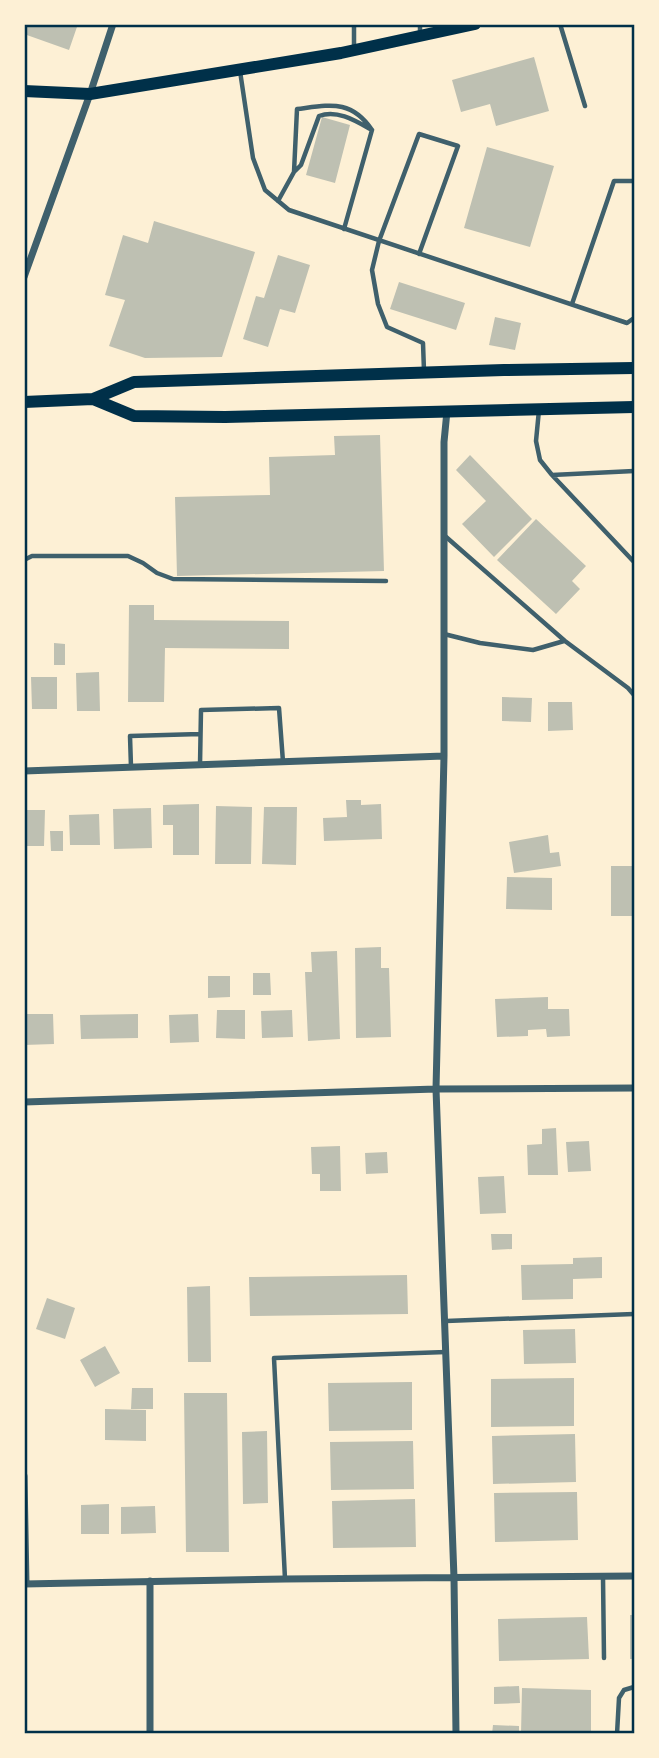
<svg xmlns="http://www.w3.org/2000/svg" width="659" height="1758" font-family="Signika,sans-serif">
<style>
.building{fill:#bec0b2}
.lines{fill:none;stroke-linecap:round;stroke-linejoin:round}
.service{stroke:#3f606c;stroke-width:4.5}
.minor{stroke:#3f606c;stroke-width:7}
.secondary{stroke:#003049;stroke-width:12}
.neatline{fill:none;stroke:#003049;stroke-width:2.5}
</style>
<rect width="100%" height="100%" fill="#fdf0d5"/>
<path class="building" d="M24,24H78L69,50L24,34Z
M534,57L549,111L496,126L490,104L461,112L452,80Z
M322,117L350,125L335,183L306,175Z
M487,147L554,166L530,247L464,228Z
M154,221L255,252L222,357L145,358L109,346L125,300L105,295L123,235L148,243Z
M278,255L310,265L295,313L280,309L268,347L243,339L256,296L264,298Z
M399,282L465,303L456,330L390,309Z
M495,317L521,323L515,350L489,345Z
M380,435L384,571L177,576L175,497L270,495L269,457L335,455L334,436Z
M470,455L532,519L494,557L462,524L486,501L456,470Z
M536,519L586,566L572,581L580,589L556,614L497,560Z
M129,605H154V620L289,621V649L165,648L164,702H128Z
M54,643L65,644V665H54Z
M99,672L100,711H77L76,673Z
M31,677H57V709H32Z
M502,697L532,698L531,722L502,721Z
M548,702H572L573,730L548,731Z
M346,800H361V805L381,804L382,839L324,841L323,818L347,817Z
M199,804V855H173V825H163V805Z
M216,806L252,807L251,864H215Z
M264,807H297L296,865L262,864Z
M151,808L152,848L114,849L113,809Z
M24,810H45L44,846H24Z
M99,814L100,845H70L69,815Z
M50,831H63V851H51Z
M548,835L550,853L559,852L561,866L514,873L509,842Z
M611,866H634V916H611Z
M507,877L552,878V910L506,909Z
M381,947V968H389L391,1037L356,1038L355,948Z
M337,951L340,1039L308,1041L305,972H312L311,952Z
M253,973H270L271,995H253Z
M208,976H230V997L208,998Z
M548,997V1009H569L570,1036L547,1037L546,1029L528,1030V1036L497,1037L495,999Z
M217,1010H245V1039L216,1038Z
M292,1010L293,1037L262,1038L261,1011Z
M24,1014H53L54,1044L24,1045Z
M138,1014V1038L81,1039L80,1015Z
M198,1014L199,1042L170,1043L169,1015Z
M556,1128L558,1175H528L527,1145L542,1144V1129Z
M589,1141L591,1171L568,1172L566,1142Z
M340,1146L341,1191H320V1174H312L311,1147Z
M387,1152L388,1173L366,1174L365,1153Z
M504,1176L506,1213L480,1214L478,1177Z
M491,1234H512V1249L492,1250Z
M602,1257V1278L573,1279V1299L522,1300L521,1265L573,1264V1258Z
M407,1275L408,1314L250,1316L249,1277Z
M210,1286L211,1362H188L187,1287Z
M47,1298L75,1308L65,1339L36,1329Z
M575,1329L576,1363L524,1364L523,1330Z
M105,1346L120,1373L95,1387L80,1360Z
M574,1378V1426L491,1427V1379Z
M412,1382V1430L329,1431L328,1383Z
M132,1388H153V1409H131Z
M184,1393H227L229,1552H186Z
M105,1409L146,1410V1441L105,1440Z
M267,1431L268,1503L243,1504L242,1432Z
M575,1434L576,1482L493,1484L492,1436Z
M413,1441L414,1489L331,1490L330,1442Z
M577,1492L578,1540L495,1542L494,1493Z
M415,1499L416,1547L333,1548L332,1501Z
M109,1504V1534H81V1505Z
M155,1506L156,1533L121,1534V1507Z
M630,1615H634V1659H630Z
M587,1617L589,1659L499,1661L498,1619Z
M519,1686L520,1703L494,1704V1687Z
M522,1688L591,1690V1734H521Z
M493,1725L519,1726V1734H492Z"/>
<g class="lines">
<path class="service" d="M354,24V50
M420,24V35
M560,24L585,106
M240,71L253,158L265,190L289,210L627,323L634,318
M295,171L301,165L319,116C337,109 356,121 372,130
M278,201L294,172L297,109C330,105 351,99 372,130L344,229
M419,254L458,146L419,134L379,241L372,270L378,304L387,327L423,343L424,371
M572,304L614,181H634
M539,410L536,441L540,460L552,475L634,562
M552,475L634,471
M445,536L565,641L628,688L634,695
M24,560L32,556H128L143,563L157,573L173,579L386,581
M444,634L480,643L533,650L564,641
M200,765L201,710L279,708L283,762
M131,767L130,736L200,734
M446,1321L634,1314
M603,1577L604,1658
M285,1579L274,1358L446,1352
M617,1734L619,1698L624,1690L634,1687"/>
<path class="minor" d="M24,277L90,94L113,24
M447,411L444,442V756L436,1089L454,1578L456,1734
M24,771L444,756
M24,1102L436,1089L634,1088
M24,1476L26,1584
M150,1581V1734
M24,1584L285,1579L634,1576"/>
<path class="secondary" d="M24,91L90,94L341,53L475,24
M93,399L134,416L225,417L634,407
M24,402L93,399L134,382L504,370L634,368"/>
</g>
<rect width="659" height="1758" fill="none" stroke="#fdf0d5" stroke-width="52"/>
<rect x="26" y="26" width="607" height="1706" class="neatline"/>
</svg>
